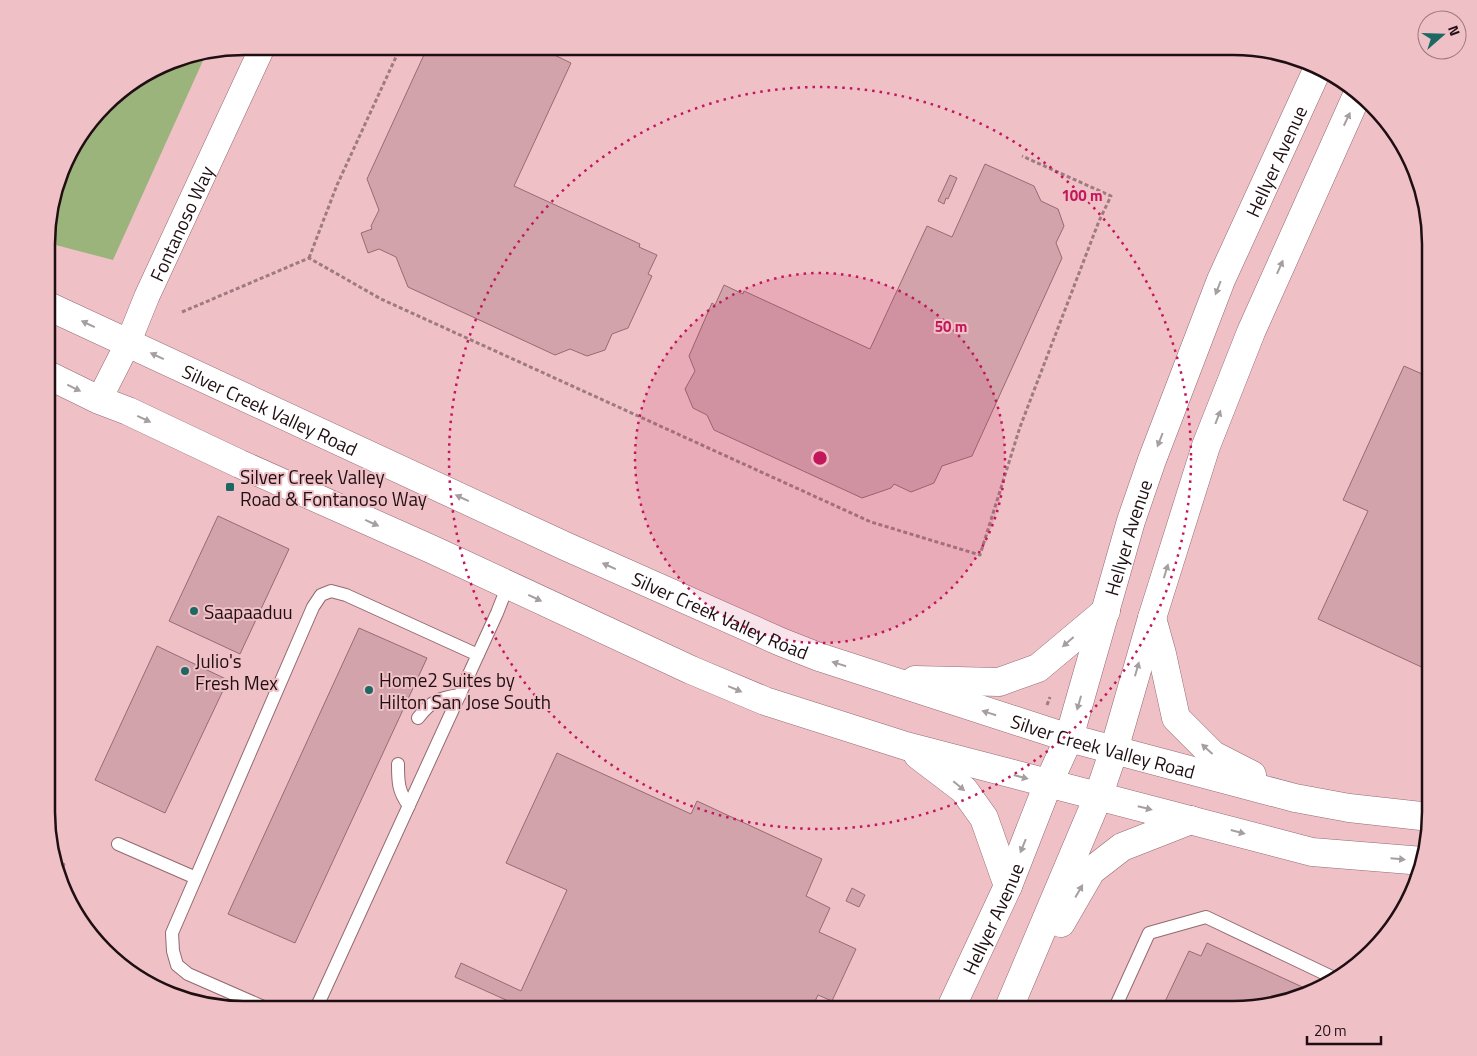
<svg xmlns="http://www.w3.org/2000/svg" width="1477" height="1056" font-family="'Titillium Web',sans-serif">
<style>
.green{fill:#9bb47c}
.building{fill:#d2a3ab;stroke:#966b72}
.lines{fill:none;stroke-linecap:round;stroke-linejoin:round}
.lane-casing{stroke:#946970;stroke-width:14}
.street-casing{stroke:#946970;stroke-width:26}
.secondary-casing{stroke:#946970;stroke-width:29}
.path{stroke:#9e7b80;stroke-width:3;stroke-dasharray:4 2.5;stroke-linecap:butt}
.lane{stroke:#fff;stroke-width:12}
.street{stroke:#fff;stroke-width:25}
.secondary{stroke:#fff;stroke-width:28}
.oneway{fill:#a59fa0}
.ring{fill:none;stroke:#c2185b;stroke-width:2.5;stroke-dasharray:2.5 5}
.poi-dot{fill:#1d6863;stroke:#f0c0c7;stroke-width:2}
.labels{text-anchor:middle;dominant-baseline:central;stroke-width:4;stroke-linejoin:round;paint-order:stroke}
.street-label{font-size:19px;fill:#1f0f12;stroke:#f0c0c7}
.poi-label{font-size:19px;fill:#1f0f12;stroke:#f0c0c7;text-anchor:start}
.rim{fill:none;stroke:#1f0f12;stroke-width:2.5}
.centre{fill:#c2185b;stroke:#f0c0c7;stroke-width:2.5}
.ring-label{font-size:15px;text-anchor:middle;font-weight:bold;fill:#c2185b;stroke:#f0c0c7;stroke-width:4;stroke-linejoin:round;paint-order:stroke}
</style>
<rect width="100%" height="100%" fill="#f0c0c7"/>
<path class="green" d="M206,54L113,260L48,243V219L67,156L113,96L169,61Z"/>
<path class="building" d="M428,46H548L546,51L571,63L514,186L640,244L639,247L657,255L648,274L652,276L628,328L612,334L605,350L587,356L570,349L555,355L408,287L396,257L379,249L368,253L361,233L372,229L371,226L379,210L367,179Z
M985,164L1034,186L1041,201L1058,209L1064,226L1056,243L1062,258L972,456L942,466L934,483L911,492L894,484L891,488L862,498L714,430L707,415L693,408L685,389L695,371L689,356L712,303L715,305L724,285L743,294L744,291L870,349L927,226L952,237Z
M950,175L957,178L948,199L946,198L944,204L938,201Z
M1404,366L1429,377L1430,374V671L1318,619L1368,511L1343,500Z
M218,516L289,549L240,654L169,621Z
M359,628L427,658L295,943L228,914Z
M157,646L228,680L165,813L95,780Z
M557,753L691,814L697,801L822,859L806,896L830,908L819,932L856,949L832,1001L818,995L811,1010L526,1009L455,977L461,963L521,991L567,890L506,863Z
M56,860L65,864L61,875Z
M852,888L865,895L859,907L846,901Z
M1207,943L1311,991L1233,1010H1161L1189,951L1201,956Z"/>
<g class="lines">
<g class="lane-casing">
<path id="lane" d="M418,718C431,701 439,698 460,695
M398,764C398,782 398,791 409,806
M118,844L196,878
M268,1009L188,974L177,965L173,951L172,933L313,607L321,595L331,591L346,595L478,655
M314,1009L319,1002L497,613L508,585
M1114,1010L1149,933L1206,917L1334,978"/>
</g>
<g class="street-casing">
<g id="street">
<path id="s1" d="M99,400L128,343L147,296L263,46"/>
</g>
</g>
<g class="secondary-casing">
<g id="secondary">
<path id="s2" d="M48,306L565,546L781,642L819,657L1069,738L1295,798L1349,808L1430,817"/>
<path d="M48,375L99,400L128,411L240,464L431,549L691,670L765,701L906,746L1312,852L1423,861"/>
<path d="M1152,618L1162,654L1176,718L1213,755L1252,775"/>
<path d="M915,680L999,682L1038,668L1106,611"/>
<path d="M918,755L964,790L984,818L1008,886"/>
<path d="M1061,923L1091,871L1122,847L1191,820"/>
<path id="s3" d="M950,1010L1008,886L1048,784L1069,738L1131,521L1152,460L1221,280L1318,68"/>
<path d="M1008,1010L1098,797L1114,750L1152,618L1206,446L1251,332L1358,93"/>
</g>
</g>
<path class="path" d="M309,258L337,185L401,46
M182,312L309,258L381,299L871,522L980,555L1020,427L1099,221L1111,196L1022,156
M1047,705L1050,697"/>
<use href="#lane" class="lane"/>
<use href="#street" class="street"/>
<use href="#secondary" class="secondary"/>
</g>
<defs><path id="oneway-solid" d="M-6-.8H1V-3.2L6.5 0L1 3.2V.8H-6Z" transform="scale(1.25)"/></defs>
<g class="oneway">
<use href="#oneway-solid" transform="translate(1347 119) rotate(-65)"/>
<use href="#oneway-solid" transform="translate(1280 267) rotate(-66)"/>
<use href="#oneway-solid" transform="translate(1218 288) rotate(111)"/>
<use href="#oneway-solid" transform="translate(88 324) rotate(-155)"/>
<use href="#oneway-solid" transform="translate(157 356) rotate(-155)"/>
<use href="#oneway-solid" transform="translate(74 388) rotate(26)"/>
<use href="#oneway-solid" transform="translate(1218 417) rotate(-69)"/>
<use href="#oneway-solid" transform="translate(144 419) rotate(25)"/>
<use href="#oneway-solid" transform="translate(1160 440) rotate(111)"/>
<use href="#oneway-solid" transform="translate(462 498) rotate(-155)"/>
<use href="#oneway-solid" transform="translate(372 523) rotate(24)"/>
<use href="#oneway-solid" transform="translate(609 566) rotate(-156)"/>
<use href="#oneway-solid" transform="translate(1166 571) rotate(-73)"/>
<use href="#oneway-solid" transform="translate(535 598) rotate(25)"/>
<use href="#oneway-solid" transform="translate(1068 642) rotate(139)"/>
<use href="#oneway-solid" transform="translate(839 664) rotate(-162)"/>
<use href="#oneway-solid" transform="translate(1137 669) rotate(-74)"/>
<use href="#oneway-solid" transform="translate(735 689) rotate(23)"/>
<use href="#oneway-solid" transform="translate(1079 703) rotate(106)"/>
<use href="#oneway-solid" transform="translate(989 713) rotate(-162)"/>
<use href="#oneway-solid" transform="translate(1207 749) rotate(-138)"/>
<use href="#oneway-solid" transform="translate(1021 777) rotate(15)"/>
<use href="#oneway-solid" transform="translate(959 786) rotate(40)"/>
<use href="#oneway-solid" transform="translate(1145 808) rotate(14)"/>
<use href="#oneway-solid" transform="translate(1238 832) rotate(15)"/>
<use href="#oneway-solid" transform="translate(1023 846) rotate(112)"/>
<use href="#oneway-solid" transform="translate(1398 859) rotate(5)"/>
<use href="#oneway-solid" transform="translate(1079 891) rotate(-60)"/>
</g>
<circle cx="820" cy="458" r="185" fill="#c2185b" fill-opacity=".12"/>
<g class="ring">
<circle cx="820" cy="458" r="185"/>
<circle cx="820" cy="458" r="371"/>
</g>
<g class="poi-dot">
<rect x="225" y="482" width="10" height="10" rx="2.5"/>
<circle cx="194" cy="611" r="5"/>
<circle cx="185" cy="671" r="5"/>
<circle cx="369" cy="690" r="5"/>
</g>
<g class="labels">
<g class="street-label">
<text stroke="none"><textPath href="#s3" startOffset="911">Hellyer Avenue</textPath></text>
<text stroke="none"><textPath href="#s1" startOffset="195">Fontanoso Way</textPath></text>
<text stroke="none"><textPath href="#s2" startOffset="245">Silver Creek Valley Road</textPath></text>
<text stroke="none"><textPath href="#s3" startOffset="506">Hellyer Avenue</textPath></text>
<text stroke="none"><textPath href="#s2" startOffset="740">Silver Creek Valley Road</textPath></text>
<text stroke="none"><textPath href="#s2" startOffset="1145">Silver Creek Valley Road</textPath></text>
<text stroke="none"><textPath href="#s3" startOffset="101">Hellyer Avenue</textPath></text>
</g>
<g class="poi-label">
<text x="240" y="476">Silver Creek Valley<tspan x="240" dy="22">Road &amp; Fontanoso Way</tspan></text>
<text x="204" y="611">Saapaaduu</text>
<text x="195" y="660">Julio's<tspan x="195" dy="22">Fresh Mex</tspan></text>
<text x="379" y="679">Home2 Suites by<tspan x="379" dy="22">Hilton San Jose South</tspan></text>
</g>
</g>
<path d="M0 0H1477V1056H0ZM244 55H1233A189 189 0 0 1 1422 244V812A189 189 0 0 1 1233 1001H244A189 189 0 0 1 55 812V244A189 189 0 0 1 244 55Z" fill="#f0c0c7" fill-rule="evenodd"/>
<path class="rim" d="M244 55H1233A189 189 0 0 1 1422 244V812A189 189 0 0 1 1233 1001H244A189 189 0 0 1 55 812V244A189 189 0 0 1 244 55Z"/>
<circle cx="820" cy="458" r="8" class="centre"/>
<g class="ring-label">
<text x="1082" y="201">100 m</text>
<text x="951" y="332">50 m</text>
</g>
<g transform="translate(1442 35) rotate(70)"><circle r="24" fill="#f0c0c7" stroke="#9c797f"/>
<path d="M0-4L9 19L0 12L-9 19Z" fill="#1d6863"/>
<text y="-8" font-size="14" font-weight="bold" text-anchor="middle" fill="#1f0f12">N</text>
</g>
<path d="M1307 1036v8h74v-8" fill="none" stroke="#1f0f12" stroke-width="2.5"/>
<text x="1314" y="1036" font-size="15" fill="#1f0f12" stroke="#f0c0c7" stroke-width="4" paint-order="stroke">20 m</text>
</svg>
